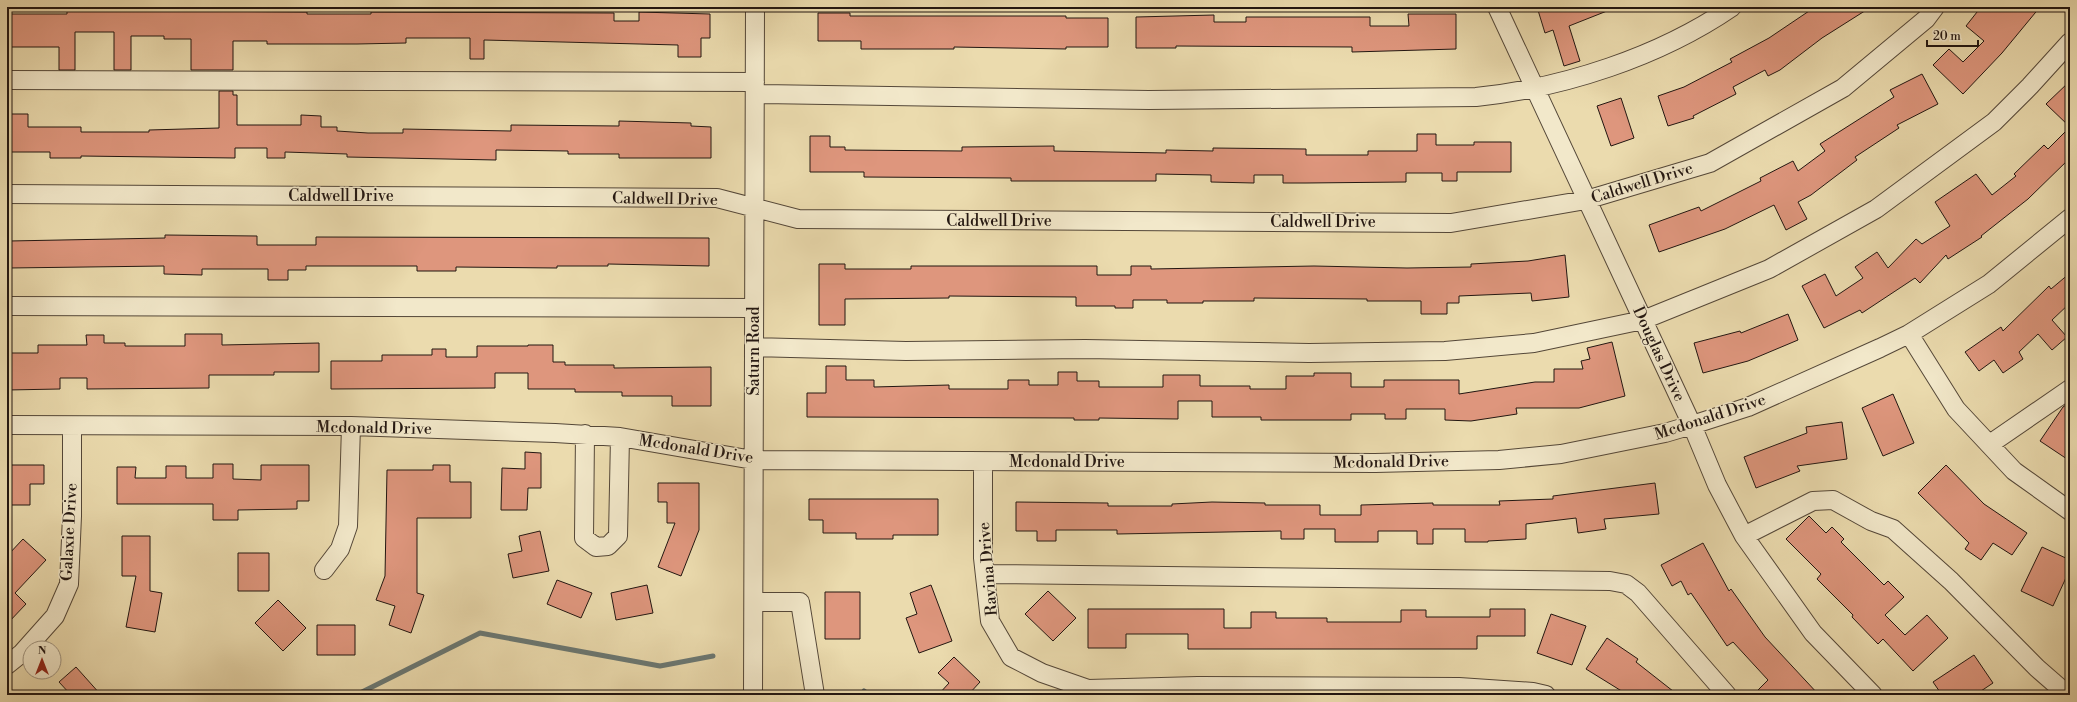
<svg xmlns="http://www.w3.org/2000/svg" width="2077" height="702" font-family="'Libre Bodoni',serif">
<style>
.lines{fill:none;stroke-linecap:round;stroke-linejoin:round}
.stream{stroke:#6b7873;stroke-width:5}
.building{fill:#de967d;stroke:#221611}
.minor-casing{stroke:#544738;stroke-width:20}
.minor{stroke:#f2e8ca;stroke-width:18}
.labels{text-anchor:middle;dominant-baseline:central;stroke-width:3;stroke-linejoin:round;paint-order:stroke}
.street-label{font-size:16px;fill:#221611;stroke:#f2e8ca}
</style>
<rect width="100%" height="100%" fill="#ebdbae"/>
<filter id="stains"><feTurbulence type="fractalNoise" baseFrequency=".005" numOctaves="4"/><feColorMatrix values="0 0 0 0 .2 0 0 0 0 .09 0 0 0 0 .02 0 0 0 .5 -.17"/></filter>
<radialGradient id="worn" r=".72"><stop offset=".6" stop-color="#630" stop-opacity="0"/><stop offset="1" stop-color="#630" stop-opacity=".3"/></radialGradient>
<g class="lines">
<path class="stream" d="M864,691L869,695
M356,695L480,633L660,666L713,656"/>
</g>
<path class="building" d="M1537,7H1612V9L1569,26L1580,61L1564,66L1553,30L1545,33Z
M1815,7H1871L1822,38L1780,70L1768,76L1765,70L1733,87L1736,94L1693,116L1694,118L1668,126L1658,96L1684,87L1732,62L1730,59L1769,38Z
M1981,7H2040L2002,53L1963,94L1933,65L1949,49L1963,62L1984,41L1966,26Z
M67,10L307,12V14H371V12L614,13V21H639V12L710,14V38H701V57H678V45L484,40V59H470V38H406V43L357,44H267V41H233V70H191V39H164V36H131V70H114V32H75V70H59V47H8V14H67Z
M818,13H850V16H1066V18H1108V47H1066V49L954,47V49H861V41H818Z
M1408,14H1456V49L1352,52V47L1176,46V48H1136V17L1214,15V22H1246V17H1370V26H1409Z
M1922,74L1938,104L1897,125L1899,128L1855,157L1857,160L1811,195L1798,202L1807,219L1786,230L1774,205L1725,229L1659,252L1649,225L1699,207L1701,211L1761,181L1760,178L1793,161L1798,171L1825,151L1820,144L1894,97L1890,90Z
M2070,81V158L2028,199L1981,236L1982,237L1948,259L1946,255L1920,283L1915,278L1862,313L1860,310L1824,328L1802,286L1825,274L1836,296L1863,278L1855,267L1877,252L1888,268L1916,239L1922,244L1950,226L1935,202L1976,174L1992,195L2016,176L2014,174L2044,145L2048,149L2070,127L2046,104Z
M219,91H233V95H237V125H301V115L321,116V127H337V131L368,133H403V129L511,131V125L619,126V121L691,123V126L711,127V158H619V154H568V151L496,150V160L347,157V154L285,152V158H267V148H235V158L81,156V158H50V152H7V114H28V127H81V132H149V130L219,128Z
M1621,98L1634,138L1611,146L1597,106Z
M1417,134H1436V145H1474V142H1511V172H1457V181H1442V173H1406V182L1306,183H1283V175H1254V183L1211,182V175L1156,174V181H1011V178L864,177V172H810V136H830V147H845V150L962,151V147L1054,146V151L1166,153V150L1213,151V148L1306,149V155H1368V151H1417Z
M165,235L257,236V245H316V237L709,238V266L608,264V266H557V268L456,267V271H417V266H306V270H288V280H268V269H202V275L164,274V266L9,268V241L165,238Z
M1565,255L1569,297L1532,301L1531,293L1459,296V303H1447V314H1421V301H1367V299L1254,298V301H1203V303H1167V300H1133V308H1115V306H1076V297L949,296V298L845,299V325H819V264H845V269H911V266H1097V275H1131V266H1151V269L1314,266L1407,268L1471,267V264L1528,261Z
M2070,273V303L2052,320L2067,337L2052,350L2038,334L2019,352L2023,359L2003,373L1994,360L1979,371L1965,352L2001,327L2003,331L2049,286L2051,289Z
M1788,314L1798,340L1748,361L1703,373L1694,343L1740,331L1741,333Z
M185,334H222V345L319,343V372H274V375H209V388L87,389V378H60V389L7,390V353H38V345H87L86,335H104V343H125V346H185Z
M1612,342L1625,396L1579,408H1516L1517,414L1471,421L1445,420V409H1406V419H1385V414H1351V420H1261V417H1212V401H1178V419L1099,418V420H1074V418L807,417V393H826V366H846V380H874V387L949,385V389H1008V380H1029V385H1058V372H1077V381H1099V387H1163V375H1200V386H1250V389H1286V376H1314V373H1351V387H1384V380H1459V394L1535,382H1554V369H1583L1581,361L1590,359L1587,348Z
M528,345H553V362H565V365H614V368L711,367V406H672V396H622V392H575V389H528V373H495V388L331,389V361H382V355H432V349H446V357H477V346H528Z
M1893,394L1914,443L1883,456L1862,408Z
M2070,402V461L2040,441L2063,407Z
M1842,422L1847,459L1797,466L1800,471L1756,488L1744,457L1807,433L1806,427Z
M525,452L541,453V488H528L527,510H501L502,468L525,469Z
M213,464H233V479L261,480V465H309V501H297V509L238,510V520H213V504H117V467H136L135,478H166V466H186V478H213Z
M7,465H44V484H30V505H7Z
M433,465H450V482H471V518H417V593L424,595L411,633L389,625L395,606L376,600L385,576L387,470H433Z
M1946,465L1984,504L2027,533L2012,555L1993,543L1981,560L1965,549L1969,543L1918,493Z
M658,483H699V530L681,576L658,567L675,523H667V502H658Z
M1655,483L1659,514L1604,519L1606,529L1578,533L1576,518L1526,524V539L1488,541V542H1465V529H1433V544H1417V531H1378V542H1335V529H1304V539H1281V531L1117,534V530H1056V541H1037V531H1016V502L1108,503V506H1172V504L1212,502L1265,503V505H1320V515H1361V505L1433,503V505H1500L1499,501L1553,499V496Z
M809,499H938V535H893V539H856V533H823V520H809Z
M1809,516L1826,533L1832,527L1844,539L1841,542L1884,585L1888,581L1904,597L1885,615L1905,635L1927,615L1948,638L1913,671L1883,639L1878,644L1852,617L1853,615L1817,579L1821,574L1786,539Z
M540,531L549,571L513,578L508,554L522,551L519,536Z
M122,536H150V591L162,593L155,632L126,627L136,576H122Z
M23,539L46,560L15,593L26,604L7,624V556Z
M1703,543L1729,591L1731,589L1765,637L1819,695H1753L1768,680L1733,642L1727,646L1691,593L1688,595L1681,581L1672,586L1661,565Z
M2042,547L2070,560V569L2053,606L2021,591Z
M238,553H269V591H238Z
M557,580L592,593L581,618L547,604Z
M647,585L653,613L616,620L611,593Z
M931,585L952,641L919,653L906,618L917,614L910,593Z
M1048,591L1076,618L1053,641L1025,614Z
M825,592H860V639H825Z
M278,600L306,628L283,651L255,623Z
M1088,609H1224V628H1251V612H1276V618H1327V622H1401V610H1426V617H1490V609H1525V636H1477V649H1188V634H1126V648H1088Z
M1551,614L1586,626L1572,665L1537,653Z
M317,625H355V655H317Z
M1607,638L1638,659L1636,662L1678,695H1628L1586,669Z
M1974,655L1993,683L1975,695H1942L1933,682Z
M954,657L980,682L968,695H938L949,683L938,673Z
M76,667L101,695H71L59,682Z"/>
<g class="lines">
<g class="minor-casing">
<path id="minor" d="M1497,7L1692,425L1717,485L1744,536L1813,633L1873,695
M7,80L755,82
M755,94L1149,100L1476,97C1563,88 1659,57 1732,7
M7,194L717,198L798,219L1451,223L1586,200L1710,163L1843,88L1926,19L1935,7
M7,306L754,308
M1909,334L1956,409L2014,471L2070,511
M754,347L906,351L1085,349L1309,353L1445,351L1534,343L1643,320L1769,269L1876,209L1994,122L2030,86L2070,42
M7,425L351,426L555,433L620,437L753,460L1375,463L1499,460L1561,454L1665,433L1692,425L1748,407L1880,348L1909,334L1989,284L2070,218
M585,434L584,538L596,547L608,546L618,536L620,437
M1990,444L2070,389
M983,462V558L990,621L1011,657L1042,673L1088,689L1198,686L1459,687L1533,692L1546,695
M1744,536L1813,501L1833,500L1871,521L1893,529L1951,581L2037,668L2068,695
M324,570L340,549L348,526L351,426
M985,574L1610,581L1626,584L1638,593L1727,695
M754,602H800L815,695
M7,665L22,653L55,616L69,584L72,516V426
M753,695L755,7"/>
</g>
<use href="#minor" class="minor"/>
</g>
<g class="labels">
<g class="street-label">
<text transform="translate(1642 183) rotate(-17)">Caldwell Drive</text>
<text x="341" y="196">Caldwell Drive</text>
<text transform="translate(665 199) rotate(1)">Caldwell Drive</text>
<text x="999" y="221">Caldwell Drive</text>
<text x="1323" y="222">Caldwell Drive</text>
<text transform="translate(754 351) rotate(-90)">Saturn Road</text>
<text transform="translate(1659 354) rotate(65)">Douglas Drive</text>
<text transform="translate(1710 417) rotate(-18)">Mcdonald Drive</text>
<text transform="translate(374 428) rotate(1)">Mcdonald Drive</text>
<text transform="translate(696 449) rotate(9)">Mcdonald Drive</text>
<text x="1067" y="462">Mcdonald Drive</text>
<text transform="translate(1391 462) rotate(-1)">Mcdonald Drive</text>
<text transform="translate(69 532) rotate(-87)">Galaxie Drive</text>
<text transform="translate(988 569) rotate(-95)">Ravina Drive</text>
</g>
</g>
<rect width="2077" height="702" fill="none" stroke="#ebdbae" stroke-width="24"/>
<rect x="8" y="8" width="2061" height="686" fill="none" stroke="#221611" stroke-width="2"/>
<rect x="12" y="12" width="2053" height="678" fill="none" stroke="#221611"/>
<g transform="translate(42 660)"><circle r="19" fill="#f2e8ca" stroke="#9f9480"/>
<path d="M0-3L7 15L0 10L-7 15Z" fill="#8f2418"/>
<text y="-6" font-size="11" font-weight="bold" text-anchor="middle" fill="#221611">N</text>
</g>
<path d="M1927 40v6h51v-6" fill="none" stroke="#221611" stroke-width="2"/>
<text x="1933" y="40" font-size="12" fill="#221611" stroke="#f2e8ca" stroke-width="3" paint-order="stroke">20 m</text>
<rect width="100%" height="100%" filter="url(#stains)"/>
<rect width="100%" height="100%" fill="url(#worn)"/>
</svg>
